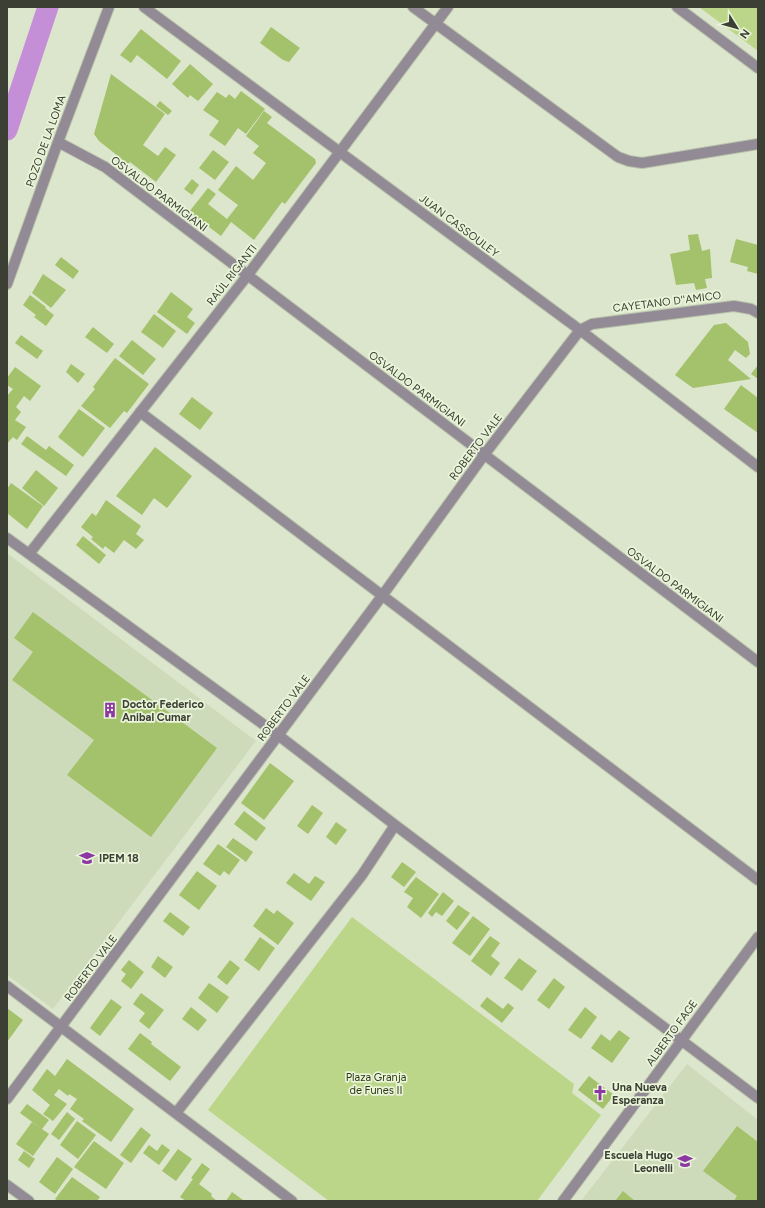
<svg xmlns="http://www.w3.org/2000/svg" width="765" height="1208" font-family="Figtree,sans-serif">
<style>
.built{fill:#cedbba}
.green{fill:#bbd688}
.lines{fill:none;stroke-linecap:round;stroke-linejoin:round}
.canal{stroke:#c58fd7;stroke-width:21}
.building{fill:#a4c16b}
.minor-casing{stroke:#b9c1ab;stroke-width:12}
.minor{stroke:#928a94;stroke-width:10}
.labels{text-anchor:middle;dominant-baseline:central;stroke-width:3.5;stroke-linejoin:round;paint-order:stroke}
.street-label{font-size:11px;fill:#3b3f34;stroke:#e9f4d9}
.poi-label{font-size:11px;font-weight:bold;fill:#3b3f34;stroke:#e9f4d9;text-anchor:start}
.park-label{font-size:11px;fill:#2d3914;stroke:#e9f4d9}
</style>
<rect width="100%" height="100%" fill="#dce6cc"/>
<path class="built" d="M7,553L256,741L53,1009L7,975Z
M687,1064L758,1120V1201H581Z"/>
<path class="green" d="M699,7H758V51Z
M352,917L574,1084L572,1093L601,1115L537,1201H329L208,1110Z"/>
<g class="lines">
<path class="canal" d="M7,130L48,7"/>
</g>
<path class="building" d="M271,27L300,48L289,62L283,60L260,43Z
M141,29L181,61L167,79L137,55L131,63L120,55Z
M190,64L213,84L198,101L190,95L188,98L172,84Z
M111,74L165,114L143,145L158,156L165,147L176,155L156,182L130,162L128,164L99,141L94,134Z
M241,91L265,109L246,134L238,128L225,146L209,135L219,121L203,110L217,92L226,98L229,94L235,99Z
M160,101L172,111L168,115L156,106Z
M264,111L272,117L267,123L315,159L316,163L285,204L282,202L254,240L231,222L221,236L189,212L208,188L216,194L208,204L227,219L238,205L218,190L236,166L253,180L266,163L253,153L259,146L246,136Z
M213,150L229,162L215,180L199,168Z
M192,179L199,185L192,195L184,189Z
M698,234L702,251L710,249L712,278L705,279L707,288L696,290L694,283L676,285L670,254L690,250L688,235Z
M736,239L758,245V274L747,271L748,267L730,262Z
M61,257L79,271L73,279L55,265Z
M43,274L66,290L51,308L32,293Z
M171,292L193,309L187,317L195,323L187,334L157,312Z
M30,295L46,307L45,308L54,315L46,326L34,317L36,315L23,305Z
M154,314L176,331L163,348L141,332Z
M726,323L748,342L750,354L746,358L735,350L728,360L751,379L693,388L675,375L714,325Z
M93,327L114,344L107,353L85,337Z
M21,335L43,351L37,359L15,343Z
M132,340L156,359L143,375L119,356Z
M115,358L149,384L127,413L124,411L110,428L81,406L95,389L93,387Z
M71,364L85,374L78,383L66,372Z
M758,365V379L751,374Z
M15,367L41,386L30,401L24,396L16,407L21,412L15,420L26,427L17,440L13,437L7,444V396L13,389L7,385V378Z
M741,385L758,398V433L724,409Z
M192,397L213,413L200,430L179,414Z
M79,409L105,428L83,457L58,437Z
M27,436L46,450L49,446L74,465L66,476L21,444Z
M155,447L192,476L167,508L154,498L142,515L116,496Z
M36,470L58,488L44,506L22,488Z
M11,483L43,506L27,529L7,513V489Z
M106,500L141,526L136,534L144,540L136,549L124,540L114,553L105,546L103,549L91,539L93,537L81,527L92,513L96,516Z
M83,536L106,555L99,564L76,545Z
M33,612L217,748L151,837L67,775L94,740L12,680L33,652L14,638Z
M270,763L294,781L264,820L241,803Z
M312,805L323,813L308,834L297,826Z
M244,811L266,828L256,841L234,824Z
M336,822L347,830L336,845L326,837Z
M233,838L253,852L246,862L226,847Z
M218,844L240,860L229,875L224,871L220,876L203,864Z
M402,862L416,872L404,887L391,877Z
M197,871L217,886L199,910L179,895Z
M294,873L309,884L315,876L325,882L311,901L286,883Z
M416,877L439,894L421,918L407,907L413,898L404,892Z
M443,892L454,901L442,916L436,912L432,917L428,913Z
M458,905L470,913L457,930L446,921Z
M266,908L274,914L277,910L294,923L278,945L253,926Z
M170,912L190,927L183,936L163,921Z
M473,916L490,929L470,956L452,943Z
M490,936L500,943L491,956L500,963L491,976L471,961Z
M260,937L275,948L259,971L244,960Z
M158,956L173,967L165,978L151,967Z
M519,958L537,971L522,991L504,978Z
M129,960L144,972L131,989L121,981L126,974L121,970Z
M230,960L240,968L227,985L217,977Z
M554,978L565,987L549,1009L537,1000Z
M209,983L229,997L217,1013L198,998Z
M141,993L164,1010L149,1029L139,1021L145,1013L133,1004Z
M487,997L503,1009L508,1003L514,1008L502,1023L480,1006Z
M111,999L122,1007L100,1036L90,1028Z
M191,1007L207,1020L198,1031L182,1019Z
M585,1007L597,1017L581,1039L568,1030Z
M7,1008L23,1020L7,1042Z
M619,1030L630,1038L612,1063L591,1048L601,1034L610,1041Z
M140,1033L152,1042L151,1044L181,1067L170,1081L128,1049Z
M67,1059L134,1109L111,1142L82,1121L84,1119L70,1109L77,1099L69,1094L68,1096L59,1089L54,1095L67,1104L53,1121L43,1114L50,1105L32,1090L47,1069L55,1076Z
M589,1076L614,1095L603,1109L578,1090Z
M27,1104L49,1120L42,1129L20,1113Z
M67,1112L75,1119L59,1140L51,1134Z
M77,1121L96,1135L78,1159L60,1145Z
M32,1122L49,1134L33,1156L16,1144Z
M737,1126L758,1142V1201H734L737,1196L703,1171Z
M141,1127L151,1135L131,1163L120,1155Z
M94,1141L124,1163L106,1189L74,1167Z
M162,1144L170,1150L159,1165L143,1153L149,1145L157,1151Z
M178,1149L192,1159L176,1181L162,1171Z
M24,1151L35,1159L29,1168L18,1160Z
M57,1157L73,1169L55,1194L39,1182Z
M202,1163L210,1169L199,1184L212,1194L211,1196L217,1201H186L180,1197L193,1179L191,1178Z
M72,1177L100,1197L97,1201H58L55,1199Z
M623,1191L635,1201H615Z
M232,1192L243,1200L242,1201H226Z"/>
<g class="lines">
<g class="minor-casing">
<path id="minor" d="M144,7L580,330L758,467
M413,7L618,157L629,161L642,163L758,144
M677,7L758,68
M58,142L105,167L758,662
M7,284L58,142L109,7
M140,412L758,880
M7,538L278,735L395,825L758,1098
M29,554L247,276L448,7
M7,986L292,1201
M7,1099L382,596L484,455L580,330L592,324L734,306L751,309L758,313
M176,1113L362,875L395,825
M7,1185L29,1201
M563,1201L758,937"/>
</g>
<use href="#minor" class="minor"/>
</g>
<defs>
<g id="building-bare" transform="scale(1.2)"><path d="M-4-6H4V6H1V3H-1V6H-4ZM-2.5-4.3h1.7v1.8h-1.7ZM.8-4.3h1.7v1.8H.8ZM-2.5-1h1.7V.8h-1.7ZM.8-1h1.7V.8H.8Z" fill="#8c37a4" stroke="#e9f4d9" stroke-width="2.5" paint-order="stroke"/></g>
<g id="school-bare" transform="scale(1.2)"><path d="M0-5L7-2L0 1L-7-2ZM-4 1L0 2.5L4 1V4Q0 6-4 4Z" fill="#8c37a4" stroke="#e9f4d9" stroke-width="2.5" paint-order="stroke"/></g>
<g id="church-bare" transform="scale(1.2)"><path d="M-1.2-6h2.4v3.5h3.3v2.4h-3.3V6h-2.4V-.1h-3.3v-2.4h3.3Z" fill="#8c37a4" stroke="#e9f4d9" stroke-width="2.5" paint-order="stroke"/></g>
</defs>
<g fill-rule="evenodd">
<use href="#building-bare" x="110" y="710"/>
<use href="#school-bare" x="87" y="858"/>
<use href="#church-bare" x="600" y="1093"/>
<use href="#school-bare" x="685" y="1161"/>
</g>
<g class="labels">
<g class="street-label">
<text transform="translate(46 141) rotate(-70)">POZO DE LA LOMA</text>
<text transform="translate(159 194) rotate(37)">OSVALDO PARMIGIANI</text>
<text transform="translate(459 226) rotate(37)">JUAN CASSOULEY</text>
<text transform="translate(232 275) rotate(-52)">RAÚL RIGANTI</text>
<text transform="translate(667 302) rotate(-7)">CAYETANO D''AMICO</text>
<text transform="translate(417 389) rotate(37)">OSVALDO PARMIGIANI</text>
<text transform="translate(476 447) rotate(-53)">ROBERTO VALE</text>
<text transform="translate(675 585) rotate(37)">OSVALDO PARMIGIANI</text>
<text transform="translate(284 708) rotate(-53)">ROBERTO VALE</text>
<text transform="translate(91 968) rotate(-53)">ROBERTO VALE</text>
<text transform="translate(672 1033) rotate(-54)">ALBERTO FAGE</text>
</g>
<g class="poi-label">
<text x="122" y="704">Doctor Federico<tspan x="122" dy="13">Anibal Cumar</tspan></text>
<text x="99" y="858">IPEM 18</text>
<text x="612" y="1087">Una Nueva<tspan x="612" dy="13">Esperanza</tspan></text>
<text x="673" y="1155" text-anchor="end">Escuela Hugo<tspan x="673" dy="13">Leonelli</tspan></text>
</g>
<g class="park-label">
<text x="376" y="1077">Plaza Granja<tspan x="376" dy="13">de Funes II</tspan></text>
</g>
</g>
<rect width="765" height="1208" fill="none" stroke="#3b3f34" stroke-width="16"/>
<g transform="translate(737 28) rotate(127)" stroke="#e9f4d9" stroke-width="3" paint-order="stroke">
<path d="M0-3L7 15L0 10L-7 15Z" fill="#3b3f34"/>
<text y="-6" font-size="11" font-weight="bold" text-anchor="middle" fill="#3b3f34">N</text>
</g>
</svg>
